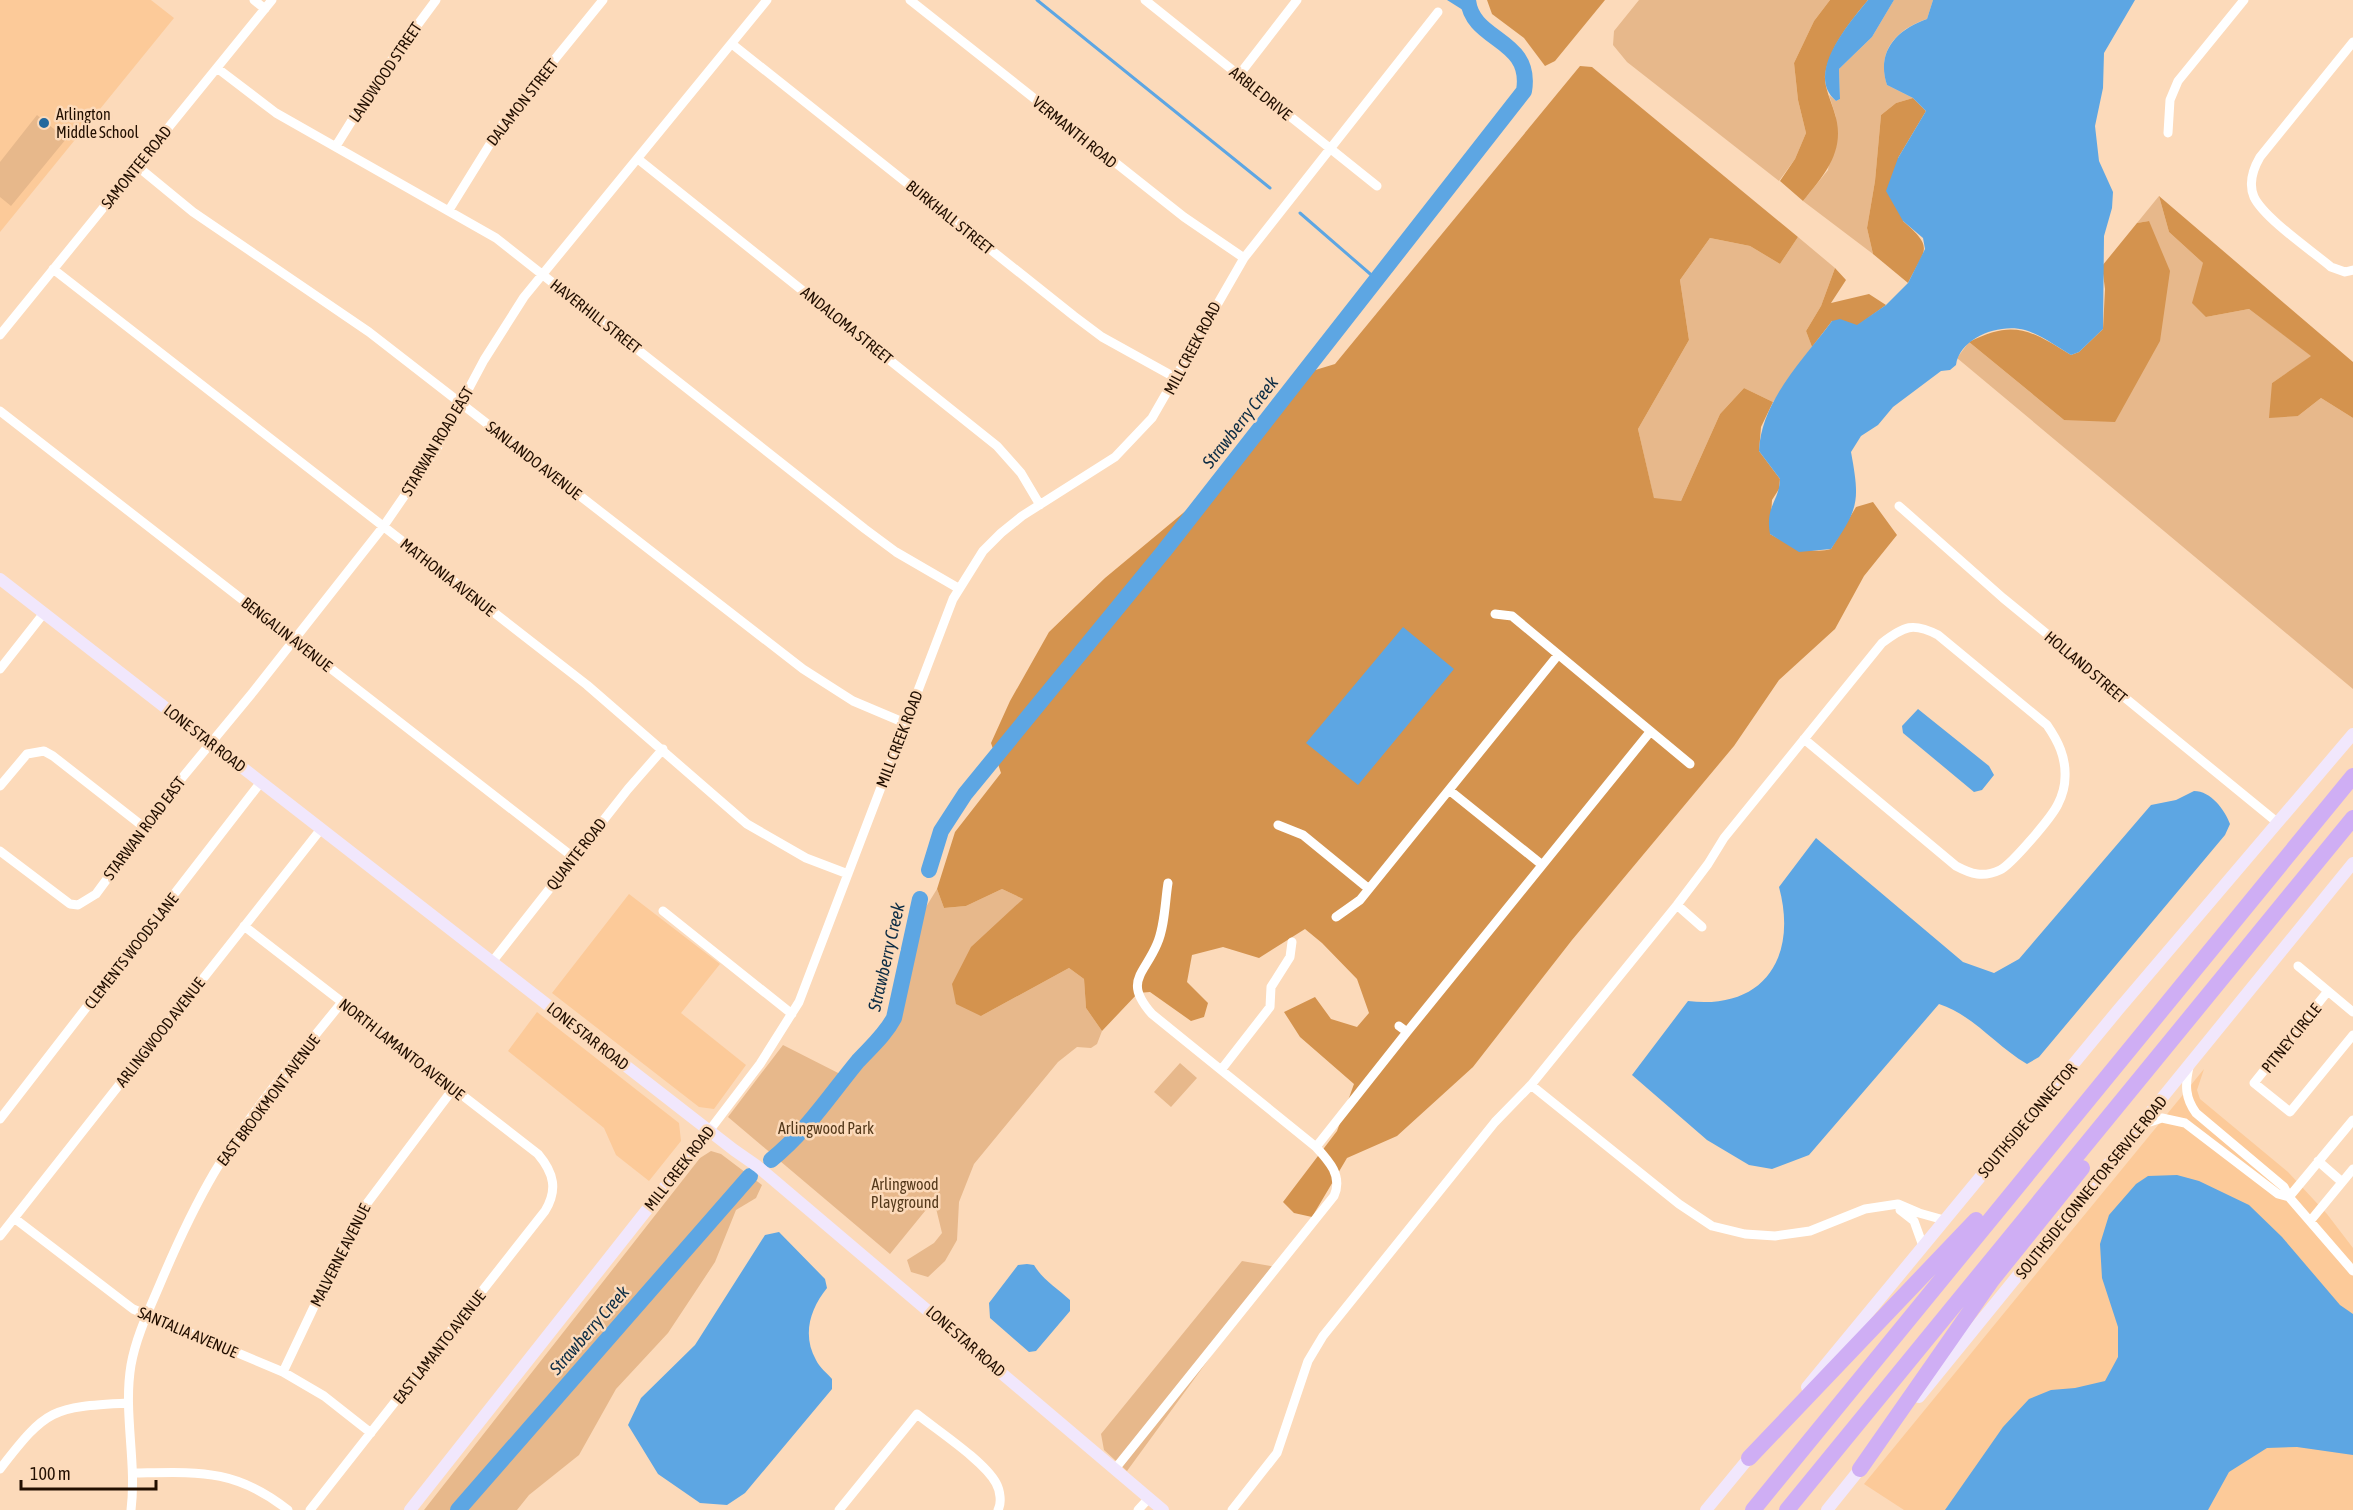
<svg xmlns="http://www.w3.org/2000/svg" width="2353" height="1510" font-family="'Asap Condensed',sans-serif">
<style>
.built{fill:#fcca99}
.green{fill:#e7b88b}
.forest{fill:#d4934e}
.water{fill:#5da6e3}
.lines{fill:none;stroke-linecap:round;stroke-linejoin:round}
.stream{stroke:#5da6e3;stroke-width:3}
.river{stroke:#5da6e3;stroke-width:16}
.street{stroke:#fff;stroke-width:9}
.secondary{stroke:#f1e7fc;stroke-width:12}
.highway{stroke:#cfaef4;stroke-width:16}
.poi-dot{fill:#23689d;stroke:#fcdaba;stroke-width:2}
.labels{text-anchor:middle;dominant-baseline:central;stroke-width:5;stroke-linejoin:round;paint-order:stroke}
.street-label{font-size:16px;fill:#220f00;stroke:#fcdaba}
.poi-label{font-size:16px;fill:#220f00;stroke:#fcdaba;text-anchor:start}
.park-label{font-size:16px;fill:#54391b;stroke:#fcdaba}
.water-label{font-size:18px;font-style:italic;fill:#0c2c44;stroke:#fcdaba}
</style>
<rect width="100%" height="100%" fill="#fcdaba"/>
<path class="built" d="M0,0H151L174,18L0,232Z
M629,894L720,964L681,1013L746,1065L714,1109L699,1107L552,993Z
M537,1012L679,1123L681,1141L649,1181L616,1155L604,1128L508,1051Z
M2204,1069L2197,1090L2200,1099L2288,1172L2327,1214L2353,1248V1510H1904L1864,1484Z"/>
<path class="green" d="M1639,0H1830L1814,21L1794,63L1798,100L1806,133L1795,159L1779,181L1627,62L1613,45L1614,31Z
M1894,0H1933L1927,19C1896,29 1876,52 1887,85L1913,98L1896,103L1881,115L1875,181L1867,228L1873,254L1803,201L1828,170L1836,117L1829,95L1836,101L1840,99L1839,69L1872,37Z
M37,115L66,139L11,206L0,197V162Z
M2159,196L2169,232L2203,263L2206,317L2249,309L2312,356L2272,383L2298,416L2321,398L2353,418V689L1957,358L1969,342L2064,420L2149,221L2137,223Z
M1798,237L1835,268L1821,306L1806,331L1812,347L1773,402L1744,388L1720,414L1681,501L1654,499L1638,429L1689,340L1680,280L1710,238L1750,246L1780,264Z
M937,889L944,908L966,906L1002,889L1023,899L1005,918L981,1016L1069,968L1084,979L1086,1008L1102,1031L1097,1044L1091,1048L1077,1047L1058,1062L974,1164L959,1202L957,1240L945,1261L928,1277L911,1272L907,1260L934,1243L942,1233L934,1200L890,1254L728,1117L783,1045L850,1079L888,1035L900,1015L921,915Z
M1180,1063L1197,1078L1171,1107L1154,1092Z
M711,1151L721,1154L762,1185L756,1198L736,1210L715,1262L668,1333L616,1389L579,1455L529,1495L517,1510H424L700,1158Z
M1242,1261L1276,1267L1127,1471L1104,1450L1101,1434Z"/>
<path class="forest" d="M1487,0H1605L1555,61L1545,66L1524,38L1492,14Z
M1830,0H1868C1850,22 1830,46 1825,75C1824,86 1831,101 1834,111C1847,149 1826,173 1803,201L1780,181L1795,159L1806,133L1798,100L1794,63L1814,21Z
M1580,66L1592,67L1798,237L1780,264L1750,246L1710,238L1680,280L1689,340L1638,429L1654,498L1681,501L1720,414L1744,388L1773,402L1761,427L1759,451L1780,479L1779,489L1772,500L1770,534C1787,544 1811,555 1831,549L1856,507L1873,502L1897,535L1864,576L1835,629L1779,680L1734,746L1572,940L1473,1067L1397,1136L1347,1158L1312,1217L1294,1213L1283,1202L1337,1131L1354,1084L1300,1037L1284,1012L1315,997L1331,1019L1357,1027L1369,1013L1357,979L1322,943L1305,929L1259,958L1223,947L1192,955L1187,982L1208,1003L1204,1017L1191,1021L1150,992L1138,993L1102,1031L1086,1008L1084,979L1069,968L981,1016L956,1004L952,984L971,947L1023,899L1002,889L966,906L944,908L937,889L955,832L1001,773L991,743L1010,701L1049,632L1105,578L1230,474L1312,371L1335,364Z
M1913,98L1926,111L1898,158L1903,221C1935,249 1925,248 1908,283L1873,254L1867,228L1875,181L1881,115L1896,103Z
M2159,196L2353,362V418L2321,398L2298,416L2269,418L2272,383L2311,356L2249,309L2206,317L2192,303L2203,263L2169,232Z
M2149,221L2170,271L2160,341L2115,422L2064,420L1969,342C2014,319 2030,330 2071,355L2079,352L2103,329L2105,289L2102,266L2137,223Z
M1835,268L1846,280L1831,303L1869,294L1886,305L1857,326L1832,321L1812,347L1806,331L1821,306Z"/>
<path class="water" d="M1447,0H1474V17Z
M1868,0H1894L1872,37L1839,69L1840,99L1836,101C1804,74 1850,22 1868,0Z
M1933,0H2135L2104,53L2103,88L2095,126L2099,161L2113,192L2112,208L2104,236L2103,329L2079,352L2071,355C2056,346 2041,335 2025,330C2000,323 1960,337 1956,365L1950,370L1941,371L1893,407L1878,425L1861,436L1851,452C1860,501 1859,508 1831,549L1799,552L1770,534C1765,506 1779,502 1780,479L1759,451C1761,401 1803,360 1832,321L1840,319L1857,325L1886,305L1908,283L1925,249L1923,238L1903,221L1886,191L1898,158L1926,111L1913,98L1887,85C1876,52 1896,30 1927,19Z
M1403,627L1454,669L1358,785L1306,743Z
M1918,709L1989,766L1994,775L1982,790L1974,792L1903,733L1902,726Z
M2194,791C2211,791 2225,810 2230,824L2225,835L2039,1057L2027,1064C1996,1046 1973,1015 1939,1004L1809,1155L1772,1169L1749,1165L1707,1140L1632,1075L1688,1001C1764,1010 1798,957 1779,887L1816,838L1963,962L1994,973L2019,959L2151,805L2176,800Z
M2177,1175L2199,1181L2249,1205L2282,1237L2340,1305L2353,1314V1455L2297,1447L2267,1448L2229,1472L2208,1510H1945L2003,1427L2029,1399L2051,1390L2075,1388L2105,1381L2118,1357V1327L2102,1278L2100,1244L2109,1215L2136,1184L2148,1176Z
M779,1232L825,1279L827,1288C810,1309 802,1335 816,1360C819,1367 827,1373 832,1379V1389L745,1493L727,1505L700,1503L658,1474L628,1425L641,1398L695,1345L765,1235Z
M1027,1264L1034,1265C1042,1279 1058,1289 1070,1300V1311L1036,1351L1029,1352L990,1318L989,1303L1018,1265Z"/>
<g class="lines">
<path class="stream" d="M1037,0L1270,188
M1300,213L1376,279"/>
<path class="river" d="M929,870L941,831L965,794L1164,551L1524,91C1533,38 1472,42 1468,0
M771,1160C806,1132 830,1095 858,1061C871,1047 885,1035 894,1018L920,899
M458,1510L750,1176"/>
<path class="street" d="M254,0L265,9
M910,0L1184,217L1244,258
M1145,0L1377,186
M2353,42L2260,157C2253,169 2248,183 2254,197C2264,218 2312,251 2331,267L2345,272L2353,270
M732,44L1074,316L1102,337L1176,378
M217,68L276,113L496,238L865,529L896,552L958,588
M1239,75L1297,0
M2168,133L2170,100L2178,81L2244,0
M336,146L379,77L436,0
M638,159L997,446L1021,473L1040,505
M137,166L193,212L369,332L803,669L853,701L905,723
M449,210L503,123L603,0
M53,269L587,685L747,824L806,858L848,874
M0,335L272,0
M0,411L573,857
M1899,506L2003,598L2278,823
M1495,614L1512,616L1690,764
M0,669L44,613
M0,786L27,754L44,751L53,756L145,828
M1449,790L1541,864
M1278,825L1303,835L1369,889
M0,851L70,904L78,905L96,894L177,784L253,692L383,527L436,450L484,360L524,297L767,0
M1677,905L1702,927
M663,911L792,1014
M1336,917L1360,900L1558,655
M244,926L538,1154C554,1173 558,1190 545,1211L310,1510
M492,962L628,789L663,749
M2298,966L2353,1012
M2328,991L2254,1083L2290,1112L2353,1035
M1407,1032L1650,732
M2189,1067C2185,1085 2185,1098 2196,1113L2284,1187L2289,1197L2353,1271
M1221,1070L1270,1007L1271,987L1290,957L1292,942
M1531,1085L1679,1204L1712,1226L1745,1234L1775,1236L1810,1231L1865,1209L1898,1204L1919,1213L1944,1220
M0,1119L261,782
M2141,1125L2162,1118L2185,1123L2278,1194L2289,1197
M709,1131L760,1064L799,1002L953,599L983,551L1001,533L1022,516L1115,457L1152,418L1244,258L1438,12
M1316,1147L1407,1032L1399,1026
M2318,1161L2342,1182
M2289,1197L2353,1120
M1900,1210L1914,1221L1923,1246
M14,1218L133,1309L283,1372L324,1396L371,1433
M2311,1220L2353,1169
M0,1236L321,829
M283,1372L348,1235L365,1206L453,1089
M0,1469C47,1408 52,1407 128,1403
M1115,1469L1334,1196C1343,1176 1329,1161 1316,1147L1152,1014C1123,981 1144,975 1157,944C1165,926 1165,901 1168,883
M134,1473C198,1472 235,1468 288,1510
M131,1510C137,1462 123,1413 131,1365C136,1337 149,1310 160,1284C176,1246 193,1209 214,1173C250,1112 298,1057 342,1002
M839,1510L917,1414C938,1431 984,1461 996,1483C1000,1490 1002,1503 998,1510
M1138,1510L1149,1498
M1232,1510L1277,1453L1308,1361L1323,1336L1495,1122L1531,1085L1677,905L1708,864L1724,838L1882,643C1904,626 1913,622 1938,635L2047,725C2058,741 2066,757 2065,777C2065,786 2062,796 2058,804C2052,817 2011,865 2000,870C1983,878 1971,874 1956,866L1804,739"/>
<path class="secondary" d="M0,579L734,1150L757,1166L1163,1510
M1807,1387L2118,1010L2353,734
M1919,1397L2353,863
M410,1510L709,1131
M1706,1510L1753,1453
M1827,1510L1864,1464"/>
<path class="highway" d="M1749,1458L1976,1220
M1860,1469L1992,1280L2082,1168
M1753,1510L2353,776
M1787,1510L2353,818"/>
</g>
<circle class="poi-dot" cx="44" cy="123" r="6"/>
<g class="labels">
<g class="street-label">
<text transform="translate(385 72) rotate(-56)">LANDWOOD STREET</text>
<text transform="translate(1261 93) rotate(39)">ARBLE DRIVE</text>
<text transform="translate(522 102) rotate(-52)">DALAMON STREET</text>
<text transform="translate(1075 132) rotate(39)">VERMANTH ROAD</text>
<text transform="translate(136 167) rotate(-51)">SAMONTEE ROAD</text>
<text transform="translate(950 217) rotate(39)">BURKHALL STREET</text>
<text transform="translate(596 316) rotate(38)">HAVERHILL STREET</text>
<text transform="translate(847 325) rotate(39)">ANDALOMA STREET</text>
<text transform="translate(1192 348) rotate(-62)">MILL CREEK ROAD</text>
<text transform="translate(437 441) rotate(-59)">STARWAN ROAD EAST</text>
<text transform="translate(534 460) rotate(38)">SANLANDO AVENUE</text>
<text transform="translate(448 577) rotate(38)">MATHONIA AVENUE</text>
<text transform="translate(287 634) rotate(38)">BENGALIN AVENUE</text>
<text transform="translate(2086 667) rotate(40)">HOLLAND STREET</text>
<text transform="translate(205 738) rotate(38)">LONE STAR ROAD</text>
<text transform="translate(899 739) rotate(-69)">MILL CREEK ROAD</text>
<text transform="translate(144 828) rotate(-53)">STARWAN ROAD EAST</text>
<text transform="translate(576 854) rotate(-52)">QUANTE ROAD</text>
<text transform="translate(131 951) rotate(-52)">CLEMENTS WOODS LANE</text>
<text transform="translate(160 1032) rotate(-52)">ARLINGWOOD AVENUE</text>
<text transform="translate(588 1036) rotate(38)">LONE STAR ROAD</text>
<text transform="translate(2291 1038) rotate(-51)">PITNEY CIRCLE</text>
<text transform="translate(402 1049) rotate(38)">NORTH LAMANTO AVENUE</text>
<text transform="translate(268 1100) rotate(-53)">EAST BROOKMONT AVENUE</text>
<text transform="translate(2027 1120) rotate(-50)">SOUTHSIDE CONNECTOR</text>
<text transform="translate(679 1168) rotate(-52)">MILL CREEK ROAD</text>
<text transform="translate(2091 1187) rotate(-51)">SOUTHSIDE CONNECTOR SERVICE ROAD</text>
<text transform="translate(340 1255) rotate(-63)">MALVERNE AVENUE</text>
<text transform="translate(188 1332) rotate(23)">SANTALIA AVENUE</text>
<text transform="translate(966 1341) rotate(41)">LONE STAR ROAD</text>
<text transform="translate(439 1347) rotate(-52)">EAST LAMANTO AVENUE</text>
</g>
<g class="poi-label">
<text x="56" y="114">Arlington<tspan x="56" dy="18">Middle School</tspan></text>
</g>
<g class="park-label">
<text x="826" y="1128">Arlingwood Park</text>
<text x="905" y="1184">Arlingwood<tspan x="905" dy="18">Playground</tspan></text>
</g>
<g class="water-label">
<text transform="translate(1240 422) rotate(-52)">Strawberry Creek</text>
<text transform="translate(886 957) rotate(-77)">Strawberry Creek</text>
<text transform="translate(589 1330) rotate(-49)">Strawberry Creek</text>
</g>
</g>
<path d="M21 1480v9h135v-9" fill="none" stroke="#220f00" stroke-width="3"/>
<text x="30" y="1480" font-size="18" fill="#220f00" stroke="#fcdaba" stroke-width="4.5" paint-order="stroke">100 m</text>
</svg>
